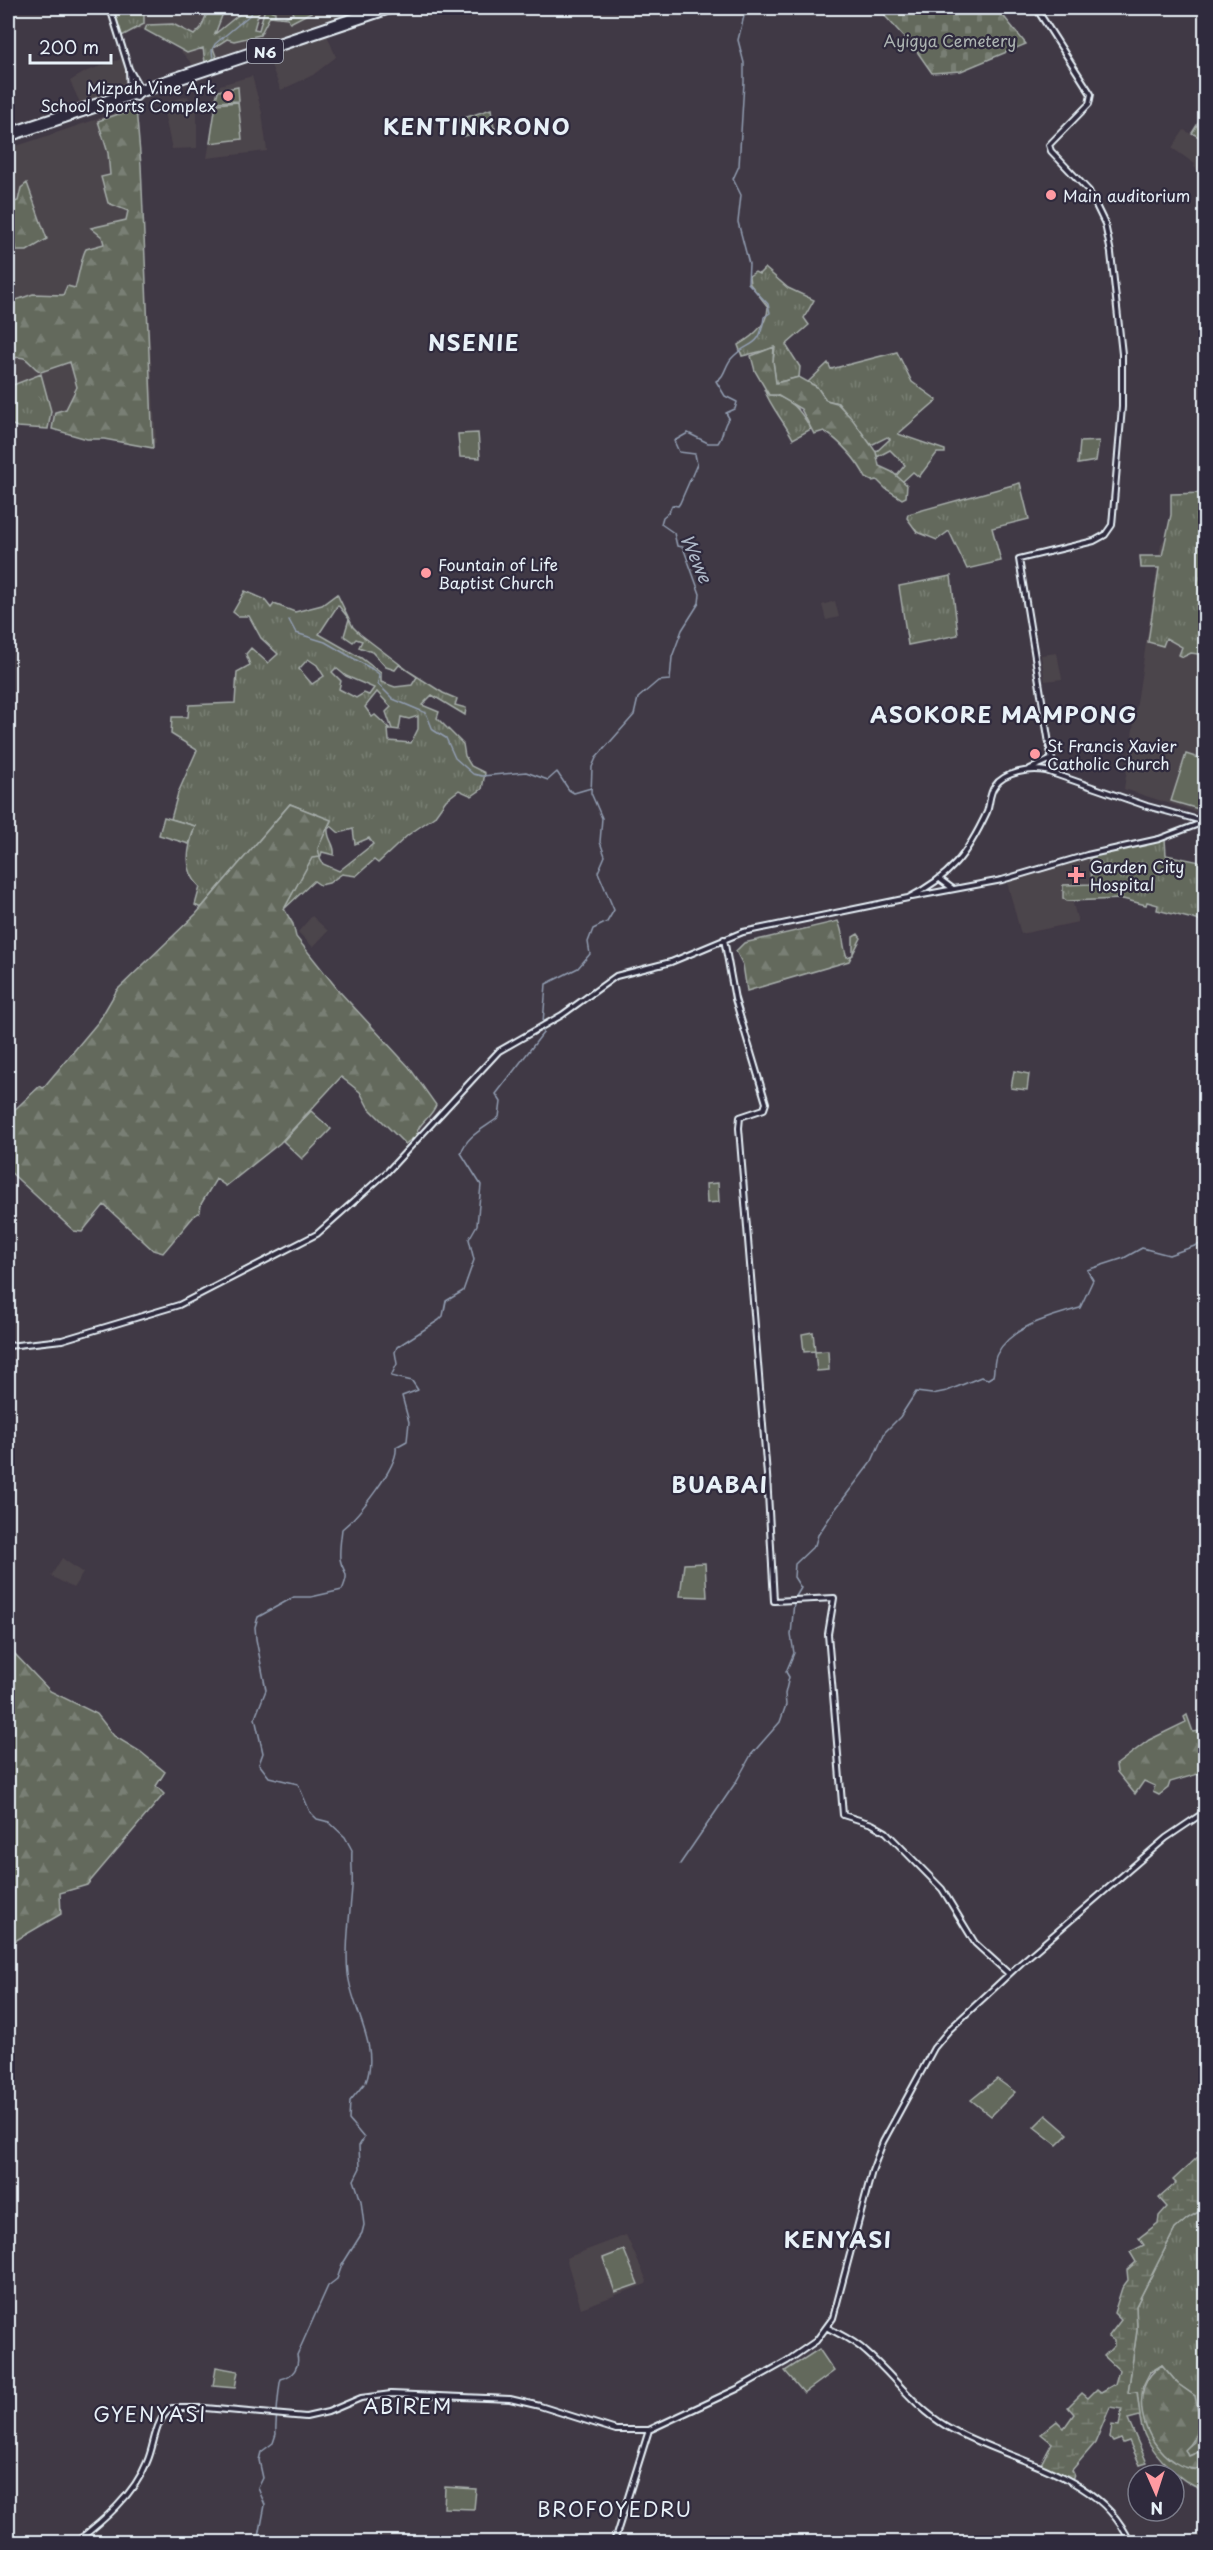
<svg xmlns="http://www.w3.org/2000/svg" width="1213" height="2550" font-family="'Playpen Sans',sans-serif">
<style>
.built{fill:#4c444b}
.grass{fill:url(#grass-tufts);stroke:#a6adaa;stroke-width:1.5;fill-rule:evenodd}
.forest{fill:url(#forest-firs);stroke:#a6adaa;stroke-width:1.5}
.wetland{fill:url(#wetland-marsh);stroke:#a6adaa;stroke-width:1.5}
.cemetery{fill:url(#cemetery-stones);stroke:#a6adaa;stroke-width:1.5}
.pitch{fill:#63695c;stroke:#a6adaa;stroke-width:1.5}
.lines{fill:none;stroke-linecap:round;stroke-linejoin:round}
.stream{stroke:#919db1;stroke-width:1.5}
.tertiary-casing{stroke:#e8f1f8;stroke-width:8}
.trunk-casing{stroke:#e8f1f8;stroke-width:10}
.tertiary{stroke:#2f2a3d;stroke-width:4}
.trunk{stroke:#2f2a3d;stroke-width:6}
.poi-dot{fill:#ff9aa2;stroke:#2f2a3d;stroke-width:2}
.labels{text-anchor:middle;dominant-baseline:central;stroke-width:4.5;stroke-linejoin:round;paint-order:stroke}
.shield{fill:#2f2a3d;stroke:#b0b5c0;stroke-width:1.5}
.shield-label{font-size:15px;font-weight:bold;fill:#e8f1f8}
.park-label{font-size:16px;fill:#acb4b2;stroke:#2f2a3d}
.poi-label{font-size:16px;fill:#e8f1f8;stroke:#2f2a3d;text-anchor:start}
.water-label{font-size:18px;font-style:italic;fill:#aeb9c8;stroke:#2f2a3d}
.quarter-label{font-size:20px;letter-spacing:1.5px;fill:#e8f1f8;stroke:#2f2a3d}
.district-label{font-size:22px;font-weight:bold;letter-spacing:1.5px;fill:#e8f1f8;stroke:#2f2a3d}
</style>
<defs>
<pattern id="grass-tufts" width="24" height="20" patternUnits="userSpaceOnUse" patternTransform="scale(1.5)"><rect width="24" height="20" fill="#63695c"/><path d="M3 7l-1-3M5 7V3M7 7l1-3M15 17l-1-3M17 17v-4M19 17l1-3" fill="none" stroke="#797f74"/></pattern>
<pattern id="forest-firs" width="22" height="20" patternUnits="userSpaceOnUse" patternTransform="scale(1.5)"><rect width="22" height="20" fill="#63695c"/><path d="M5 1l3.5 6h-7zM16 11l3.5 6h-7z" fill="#797f74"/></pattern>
<pattern id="wetland-marsh" width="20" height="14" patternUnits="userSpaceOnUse" patternTransform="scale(1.5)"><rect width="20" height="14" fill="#63695c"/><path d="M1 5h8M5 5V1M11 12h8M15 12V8" fill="none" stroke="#797f74"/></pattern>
<pattern id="cemetery-stones" width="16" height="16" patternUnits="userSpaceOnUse" patternTransform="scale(1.5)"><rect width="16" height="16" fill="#63695c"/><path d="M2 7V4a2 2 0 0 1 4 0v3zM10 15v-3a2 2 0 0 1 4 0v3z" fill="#797f74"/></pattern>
</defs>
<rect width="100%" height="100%" fill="#403945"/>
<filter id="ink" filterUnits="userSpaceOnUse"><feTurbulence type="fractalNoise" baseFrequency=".0167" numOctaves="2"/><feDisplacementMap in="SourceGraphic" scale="12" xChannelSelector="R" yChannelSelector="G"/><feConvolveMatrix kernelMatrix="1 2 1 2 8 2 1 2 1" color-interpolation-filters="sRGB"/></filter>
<g filter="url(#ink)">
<path class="built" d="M114,8H373L329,24L327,20L193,65L178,48L155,35L142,29L127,33Z
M327,35L336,57L313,75L281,90L267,55Z
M124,58L128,74L126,88L81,105L70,81L87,71Z
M252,76L262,113L267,151L207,158L220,85Z
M188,96L191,105L197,104V148L172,149L162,103Z
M136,106L156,443L13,421L8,417V149Z
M1184,130L1205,142V176L1194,167L1195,164L1172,148Z
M1205,517V815L1124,789L1161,544L1168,535Z
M835,601L839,617L826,620L822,605Z
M1057,653L1062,679L1045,681L1041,655Z
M1090,857L1093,884L1063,885L1067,901L1072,900L1078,922L1021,934L1007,882Z
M312,916L328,931L313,947L298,932Z
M62,1558L83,1573L73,1588L51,1576Z
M626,2235L647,2281L646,2284L581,2308L566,2258Z"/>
<path class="grass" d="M112,8H124L128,12L131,11L130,8H136L144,15V24L122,36Z
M209,8H225L215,34L247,8H260L254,29L259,30L265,8L275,12V16L284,17L293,14L294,8H319L290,23L288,18L270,16L260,35L234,41L227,39L213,48L217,59L205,62L203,48L187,53L145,30L147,25L173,24L194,35L201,28Z
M765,268L788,288L814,300L804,318L809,325L786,345L800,367L799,377L776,383L773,361L775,348L742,356L738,345C752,337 768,324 768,307L750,284L749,276L755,272L759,274Z
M897,352L912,382L937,400L898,434L945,450V453H937L919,477L913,472L902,482L896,476L905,465L890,450L877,457L876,452L890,439L887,437L871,445L838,403L826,400L817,387L808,382L828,363L831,369Z
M41,374L51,411L48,429L17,427L8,423V387Z
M764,389L769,395C790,395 802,413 811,429L793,439C784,421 771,408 764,389Z
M1020,483L1029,519L992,528L1001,561L967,569L949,531L937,540L917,532L907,518L908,514Z
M1205,493V655L1191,653L1183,657L1179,655L1182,647L1166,638L1163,646L1148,642L1159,568H1141L1140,556H1162L1171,515V494Z
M951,576L958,635L908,645L899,586Z
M245,591L264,599L271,608L274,604L295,612L322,605L337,594L353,627L360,634L410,672L443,693L457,699L455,705L466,708L465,715L432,695L422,705L439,712L437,718L463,744L465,756L471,766L485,773L482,789L472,796L459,790L446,800L434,817L408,835L378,863L374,860L356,876L342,874L329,883L320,885L314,881L284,909L331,821L290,804L201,908L195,905L200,887C182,870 188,847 195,826L171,819L178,793L197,750L171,734L172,717H188L189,705L235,703L237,672L250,665L246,654L251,648L268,663L278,654L261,638L249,616H238L233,612ZM338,605L349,619L344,636L353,642L356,639L362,641L359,647L372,652L386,667L395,670L399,665L417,677L412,685L395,687L381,682V673L361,658L319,634ZM308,659L317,665L324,676L312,684L299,669ZM336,668L346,676L374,688L369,695L364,693L356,698L339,689L341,681L332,672ZM377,692L391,707L386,712L392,729L399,730L401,717L409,719L418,716V729L411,743L389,741L388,729H390L375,715L372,717L365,707ZM331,826L339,833L353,829L355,844L369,838L373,844L339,871L323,864L320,859L322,852L334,855C336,845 327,840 328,829Z
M1165,839L1166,855L1205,863V922L1157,910L1158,905L1147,902L1146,905L1123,899L1067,901L1063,898V885L1092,884L1090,857Z
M813,1332L815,1351L804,1352L802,1334Z
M828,1351L829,1370L817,1371L815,1352Z
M1205,2208L1206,2441L1201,2451L1189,2456L1184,2450L1194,2442L1195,2396L1178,2384L1162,2365L1150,2372L1142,2388L1190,2469L1205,2470V2487L1200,2489C1179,2480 1157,2458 1146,2438C1139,2425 1139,2407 1137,2392L1128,2393L1137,2330L1136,2306L1175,2229L1188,2218Z"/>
<path class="forest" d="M136,108L141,165L153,448L104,439H87L52,429L55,412L66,409L77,387L70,362L41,372C25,363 31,353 8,359V303L33,294L63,295L67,286L75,288C78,279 82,254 86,249L104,244L102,237L91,228L126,220L128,211L108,203L101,177L110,175L108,153L98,121Z
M27,183L47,239L27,251H17L13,234L8,229V204L18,201L21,188Z
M774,347L773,361L776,383L799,377L817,387L826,400L837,403L853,420L876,452L879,466L892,472L907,485L906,497L902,499L886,489L877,480L872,481L866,478C858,461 840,441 824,431L814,434L801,409L777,395H769L755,371L751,356Z
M290,804L331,820L318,848L320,857L312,858L284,909L293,924L296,937L339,991L409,1067L436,1105C432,1117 417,1124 416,1136L405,1144L368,1107L360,1092L341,1077L280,1143L226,1186L216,1179L201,1204L200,1212L194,1216L163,1253L153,1250L104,1205L82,1232L74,1231L8,1170V1116L40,1086L43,1088L99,1021L117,990L196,914Z
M838,921C844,933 842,945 847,957L853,955V937L858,934L861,938L849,961L747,991L743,965L736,951L744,943Z
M8,1642L14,1653L50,1691L97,1714L114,1736L141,1752L165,1772L156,1786L164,1794L87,1885L60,1893L61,1914L8,1945Z
M1187,1715L1193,1732L1200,1731L1205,1744V1772L1170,1782L1168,1788L1159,1795L1153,1792L1155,1786L1144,1781L1135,1794L1117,1772L1116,1765L1149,1740L1186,1722L1184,1717Z
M1162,2365L1178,2384L1195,2396C1200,2417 1202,2435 1185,2450L1189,2456L1201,2451L1205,2441V2470C1195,2469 1184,2469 1174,2462C1142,2442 1126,2387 1162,2365Z"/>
<path class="wetland" d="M1202,2149L1205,2153V2208L1188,2218L1175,2229L1136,2306L1137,2330L1128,2393L1137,2392L1140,2416L1128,2419L1147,2463L1140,2465L1129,2441L1123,2443L1121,2439L1113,2442L1110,2438L1112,2425L1119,2426L1122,2409L1110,2407L1095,2443L1072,2470L1074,2474L1072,2480L1040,2466L1052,2443L1041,2434L1057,2421L1064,2428L1074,2414L1068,2407L1082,2393L1088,2398L1097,2389L1101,2392L1115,2384L1119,2370L1104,2356L1114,2346V2341L1108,2337L1121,2320L1114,2313L1122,2288L1128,2280L1127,2270L1136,2262L1130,2252L1144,2245L1139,2238L1158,2223L1159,2216L1167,2207L1159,2198L1176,2183L1173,2180L1199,2156L1197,2153Z"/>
<path class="cemetery" d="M885,8H997L1026,44L961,71L932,73L916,50L885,16Z"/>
<path class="pitch" d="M238,87L239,101L215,102L218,91Z
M238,102L242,139L210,143L216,104Z
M491,109L494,128H496L464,136L458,120Z
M1202,117L1205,119V141L1192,133Z
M478,433L480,458L460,457L458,434Z
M1099,441L1096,461L1078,464L1080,442Z
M1186,754L1205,760V800L1202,810L1171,801Z
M164,817L195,826L189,844L159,835Z
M1014,1071L1029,1074L1027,1090L1011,1088Z
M311,1111L331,1129L302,1159L283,1141Z
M718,1183L719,1202L707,1203L706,1184Z
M705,1563L707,1597L680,1596L684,1564Z
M997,2079L1015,2092L991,2116L971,2100Z
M1046,2115L1068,2134L1057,2145L1034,2127Z
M624,2250L638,2284L615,2292L603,2258Z
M819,2349L834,2371L804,2393L785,2371Z
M216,2367L238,2371L235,2388L213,2386Z
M445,2487L476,2489L474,2509L444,2508Z"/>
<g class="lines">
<path class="stream" d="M213,60L212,50L215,44L251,14L254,8
M289,620L296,633L325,642L372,669L379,674L378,684L393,699L426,713L433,730L446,738L455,758L473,774L482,776L526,772L548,780L557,772L569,790L574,793L591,788
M543,1023L546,984L578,968L590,954L588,942L593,929L607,922L614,910L598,872L605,856L600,842L602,818L591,793L592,767L596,758L634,715L638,698L658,681L670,680L672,657L682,630L699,603L700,594L683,547L677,546L674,533L661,524L663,517L669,512L672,505L678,506L680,503L697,464L695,454L679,452L674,441L688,433L708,443H718C724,435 722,426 729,418L726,413L735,409L737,402L725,396L716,381C725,377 725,366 731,359C749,339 760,351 764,317L770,313L768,304L748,283L749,264L738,222L741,195L733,179L739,166L744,82V63L738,40L744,16L750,8
M795,1598L801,1588L794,1577L795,1564L815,1545L818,1535L834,1511L872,1461L885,1432L900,1417L916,1392L932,1394L947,1391L981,1377L988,1379L993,1376C995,1369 993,1361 997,1354C1011,1326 1053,1316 1080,1308L1093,1280L1087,1270L1124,1258L1142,1248L1169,1255L1206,1242
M680,1864L736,1782L751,1755L780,1722L786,1705L785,1694L789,1677L786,1672L794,1653L791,1635L794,1602
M366,2082C380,2045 352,2010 348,1974C345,1945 350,1916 352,1887C353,1874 351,1862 352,1850L345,1837L329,1822L317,1819L310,1812L298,1784L269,1777L259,1764L263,1753L255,1718L266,1690L256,1639L255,1627L258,1617L294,1597H311L342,1590C351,1569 343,1575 340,1559C339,1549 341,1539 342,1529C357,1517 399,1466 396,1447L407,1441L409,1422L402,1396L418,1390L412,1381L391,1376L397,1364L395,1352L397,1347L439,1320L443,1316L446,1301L463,1291L474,1260L469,1239L477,1225L481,1185L461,1153C467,1135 485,1128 499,1117L501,1102L496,1094L543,1033V1028
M258,2542L265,2505L258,2488L263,2478L259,2460L261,2452L273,2443L276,2434C275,2430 279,2383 281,2379C293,2376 300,2367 297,2355L328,2286L337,2279L342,2265L362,2233L364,2225L361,2201L354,2180L360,2168L359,2146L364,2138L349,2120L350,2101L364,2084"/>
<g class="tertiary-casing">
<path id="tertiary" d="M110,8L129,69L130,96L137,98L142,92L129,69
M1036,8L1091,94L1089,104L1049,145L1051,151L1089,191L1105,224L1111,253L1122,354V407L1112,525L1105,535L1094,541L1019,559L1054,774
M1030,769L1052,759
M941,880L953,889
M912,897L1002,880L1087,855L1159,839L1204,822
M724,939L735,999L766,1103L764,1109L740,1117L739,1128L767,1475L774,1601L834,1598L828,1634L843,1815L872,1824L886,1832L942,1889L975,1943L1009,1974
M8,1346L62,1340L179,1305L317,1234L387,1172L499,1051L562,1015L616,976L671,962L743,932L908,898C950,877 967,855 987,812C990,804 989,793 995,786C1004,772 1031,768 1046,771L1147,806L1206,822
M828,2328C841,2335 855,2341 866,2352C894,2376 914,2407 946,2426C1006,2462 1099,2470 1130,2542
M76,2542C103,2521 134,2495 147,2462C155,2445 154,2419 172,2408H205L306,2417L328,2412L361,2398L391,2394L510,2399L540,2406L616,2430H649L737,2389L787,2361L816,2341L833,2318L872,2171L883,2142L934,2048L950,2029L1021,1963L1166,1838L1206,1811
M614,2542L649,2430"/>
</g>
<g class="trunk-casing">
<path id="trunk" d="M8,132L380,8
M8,138L396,8"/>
</g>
<use href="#tertiary" class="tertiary"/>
<use href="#trunk" class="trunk"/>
</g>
</g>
<g class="poi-dot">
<circle cx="228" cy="96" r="6"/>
<circle cx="1051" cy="195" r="6"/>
<circle cx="426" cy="573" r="6"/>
<circle cx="1035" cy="754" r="6"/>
<path d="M1073 866h6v6h6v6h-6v6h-6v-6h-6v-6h6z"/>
</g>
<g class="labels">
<rect class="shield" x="247" y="39" width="36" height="24" rx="4.5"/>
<g class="shield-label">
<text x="265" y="51">N6</text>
</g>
<g class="park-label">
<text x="950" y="40">Ayigya Cemetery</text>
</g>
<g class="poi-label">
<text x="216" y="87" text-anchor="end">Mizpah Vine Ark<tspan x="216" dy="18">School Sports Complex</tspan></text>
<text x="1063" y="195">Main auditorium</text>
<text x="438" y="564">Fountain of Life<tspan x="438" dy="18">Baptist Church</tspan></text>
<text x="1047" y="745">St Francis Xavier<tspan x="1047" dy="18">Catholic Church</tspan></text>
<text x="1090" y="866">Garden City<tspan x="1090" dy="18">Hospital</tspan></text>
</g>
<g class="water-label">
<text transform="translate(697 558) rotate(66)">Wewe</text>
</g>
<g class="quarter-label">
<text x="408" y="2406">ABIREM</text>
<text x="150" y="2414">GYENYASI</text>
<text x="615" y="2509">BROFOYEDRU</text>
</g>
<g class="district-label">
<text x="477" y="125">KENTINKRONO</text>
<text x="474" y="341">NSENIE</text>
<text x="1004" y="713">ASOKORE MAMPONG</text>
<text x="720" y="1483">BUABAI</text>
<text x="838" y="2238">KENYASI</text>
</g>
</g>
<rect width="1213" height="2550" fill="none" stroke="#2f2a3d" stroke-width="30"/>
<rect x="15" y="15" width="1183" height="2520" fill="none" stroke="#e8f1f8" stroke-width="2" filter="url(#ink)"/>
<g transform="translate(1156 2493) rotate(177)"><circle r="28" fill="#2f2a3d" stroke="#797a88" stroke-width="1.5"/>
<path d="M0-4.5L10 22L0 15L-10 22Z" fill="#ff9aa2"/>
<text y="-9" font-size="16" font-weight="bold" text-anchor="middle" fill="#e8f1f8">N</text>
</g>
<path d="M30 54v9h81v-9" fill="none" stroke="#e8f1f8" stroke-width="3"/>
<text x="39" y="54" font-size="18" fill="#e8f1f8" stroke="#2f2a3d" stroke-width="4.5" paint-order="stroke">200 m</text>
</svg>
